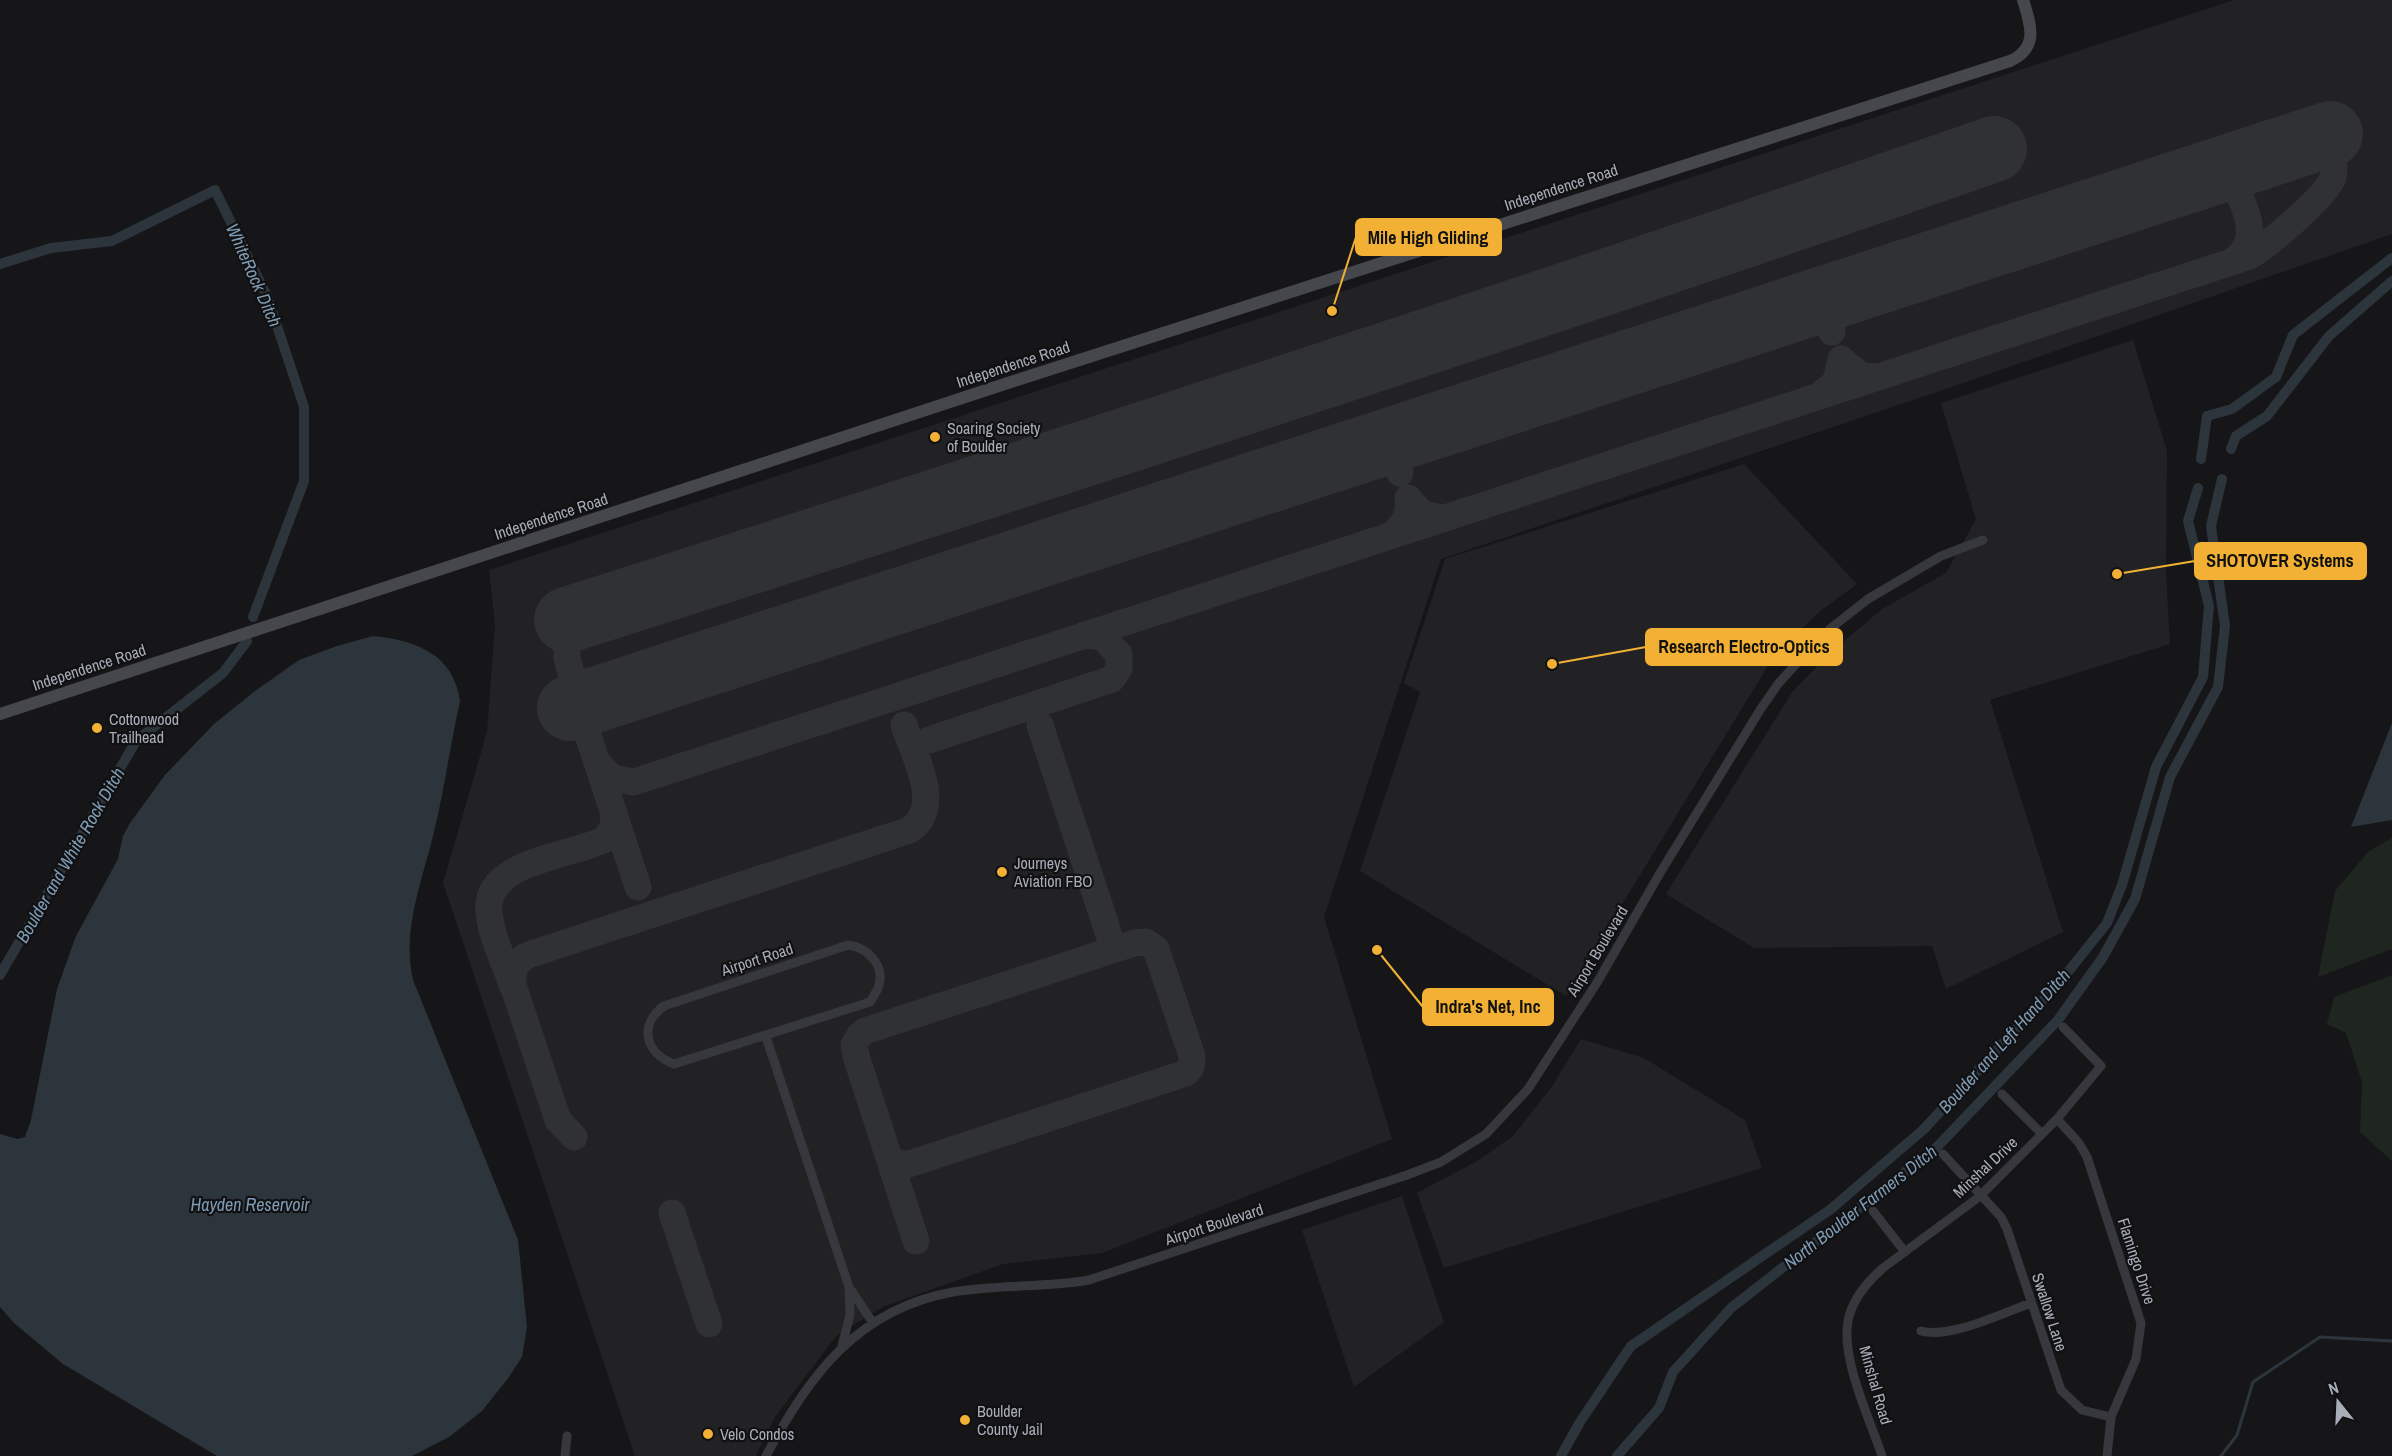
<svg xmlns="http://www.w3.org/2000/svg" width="2392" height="1456" font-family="'Archivo Narrow',sans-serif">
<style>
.built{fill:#222225}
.green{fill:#1e261f}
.water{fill:#2c353c}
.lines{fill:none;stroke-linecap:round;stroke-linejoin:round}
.stream{stroke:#2c353c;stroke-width:3}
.canal{stroke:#2c353c;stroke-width:10}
.taxiway{stroke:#303135;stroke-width:27}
.runway{stroke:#303135;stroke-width:66}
.street{stroke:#37383d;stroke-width:9}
.secondary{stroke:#45474d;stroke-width:12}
.poi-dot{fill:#f2b134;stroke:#111113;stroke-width:2}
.labels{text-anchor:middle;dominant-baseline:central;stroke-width:4.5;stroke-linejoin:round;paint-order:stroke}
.street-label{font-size:16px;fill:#a8adb8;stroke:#111113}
.poi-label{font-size:16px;fill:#a8adb8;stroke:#111113;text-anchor:start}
.water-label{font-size:18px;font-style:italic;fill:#7f9bb3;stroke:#111113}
.leader{fill:none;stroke:#f2b134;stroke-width:2}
.callout-dot{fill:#f2b134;stroke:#111113;stroke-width:2}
.callout{fill:#f2b134;stroke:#f2b134;stroke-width:2}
.callout-label{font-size:18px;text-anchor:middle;font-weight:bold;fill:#111}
</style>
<rect width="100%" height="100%" fill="#161618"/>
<path class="built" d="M2234,0H2392V234L1940,391L1441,559L1324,917L1392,1139L1102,1253L1003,1264L885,1306L837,1335L775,1417L756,1456H635L443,883L487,732L495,624L489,570Z
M2133,340L2167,451L2166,573L2170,644L1990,700L2063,932L1946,989L1932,946L1754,948L1666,894L1793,691L1831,652L1882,609L1946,573L1976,519L1941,403Z
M1744,464L1857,584L1819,612L1774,656L1566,996L1360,871L1420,692L1404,683L1445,559Z
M1581,1039L1644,1058L1745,1120L1762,1168L1444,1268L1417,1193L1479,1160L1513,1136L1553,1085Z
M1402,1196L1444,1322L1354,1387L1302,1230Z"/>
<path class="green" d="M2392,838V949L2318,977L2335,891L2369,851Z
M2392,975V1161L2360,1132L2362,1082L2346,1033L2327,1024L2334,997Z"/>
<path class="water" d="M373,636C415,640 454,654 460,701C450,746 444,792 433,836C421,884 402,931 413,980L518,1240L527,1327L522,1357L509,1377L482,1411L449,1437L412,1456H217L63,1364L14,1323L0,1307V1134L17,1139L25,1137L31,1120L57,989L76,936L118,859L123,836L130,823L165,775L214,724L255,691L299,660L337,646Z
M2392,723V820L2351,827Z"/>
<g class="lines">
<path class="stream" d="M2221,1456L2237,1435L2253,1382L2320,1337L2392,1341"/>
<path class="canal" d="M0,264L51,248L112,241L215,190L267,296L304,407V481L253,617
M2231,449L2236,436L2267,416L2329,336L2392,281
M2201,459L2207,416L2232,409L2276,377L2293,335L2392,258
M0,975L136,741L223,673L247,641
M1561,1456L1580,1422L1631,1346L1831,1209L1924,1129L2064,977L2107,923L2122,885L2156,767L2203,677L2209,606L2188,521L2198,488
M1617,1456L1659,1408L1673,1372L1731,1308L1937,1147L2058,1020L2103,957L2135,899L2170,777L2218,687L2225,626L2211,526L2222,479"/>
<path class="taxiway" d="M2199,178C2229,175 2237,185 2246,212C2253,233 2250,248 2232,262
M1788,311C1808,310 1822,313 1832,332C1829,312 1837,301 1854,290
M1820,395L1836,382L1841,359L1861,376L1876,377
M1357,452C1377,451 1390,455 1400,473C1397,453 1405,442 1421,431
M1389,536C1403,527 1410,515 1408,498L1422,514L1443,518
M567,620V658L586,729
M614,694L598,705L586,729L638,887
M1040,725L1109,935
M929,740L1112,679L1119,668V654L1102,637L1084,635
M597,762L612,778L634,782L2250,256C2268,245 2328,195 2333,177C2337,164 2328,148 2325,136
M513,987C505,963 491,937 489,912C484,860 572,857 605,839L613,827L614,813
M574,1137L558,1120L514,988C511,973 514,963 528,955L910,830C944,806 914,756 904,725
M888,1155L895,1163L909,1164L1186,1073L1191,1067L1192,1056L1156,949L1146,942L1134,943L865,1031L859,1036L854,1045L856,1056L916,1241
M672,1213L709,1324"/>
<path class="runway" d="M567,620C1044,468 1521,314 1994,149
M570,708L2330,134"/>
<path class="street" d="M848,945C866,947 885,964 879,985C878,990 873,997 870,1002L674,1064C645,1053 638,1025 664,1006Z
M766,1037L849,1287L873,1323
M2002,1094L2042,1134
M2057,1119L2079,1143L2087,1157L2141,1323L2136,1359L2111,1417L2107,1456
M1943,1154L2001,1217L2007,1229L2061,1390L2082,1410L2111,1417
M1873,1211L1905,1252
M1921,1331C1950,1339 2003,1313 2031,1303
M842,1346L850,1315L849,1289
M565,1456L567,1436
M766,1456C809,1376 857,1309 953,1292C998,1284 1044,1288 1089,1280L1407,1175L1441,1162L1486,1134L1528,1089L1598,981L1660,873L1760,710L1778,684L1806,653L1831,628L1868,599L1941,556L1983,540
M1882,1456C1870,1419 1841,1360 1848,1321C1852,1299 1867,1282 1883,1268L1979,1197L2057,1119L2101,1066L2063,1027"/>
<path class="secondary" d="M0,714L1014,381L2010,61C2039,48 2031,25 2023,0"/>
</g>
<g class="poi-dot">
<circle cx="935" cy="437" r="6"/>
<circle cx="97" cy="728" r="6"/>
<circle cx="1002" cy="872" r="6"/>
<circle cx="965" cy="1420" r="6"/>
<circle cx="708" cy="1434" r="6"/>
</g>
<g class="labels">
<g class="street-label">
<text transform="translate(1561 187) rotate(-18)">Independence Road</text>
<text transform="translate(1013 364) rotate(-18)">Independence Road</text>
<text transform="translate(551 516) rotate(-18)">Independence Road</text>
<text transform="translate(89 667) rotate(-18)">Independence Road</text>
<text transform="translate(1597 951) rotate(-59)">Airport Boulevard</text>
<text transform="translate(757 959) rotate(-18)">Airport Road</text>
<text transform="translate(1985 1167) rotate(-43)">Minshal Drive</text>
<text transform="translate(1214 1224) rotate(-18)">Airport Boulevard</text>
<text transform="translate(2137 1261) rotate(72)">Flamingo Drive</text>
<text transform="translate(2050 1312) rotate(72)">Swallow Lane</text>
<text transform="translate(1876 1385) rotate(74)">Minshal Road</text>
</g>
<g class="poi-label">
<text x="947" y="428">Soaring Society<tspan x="947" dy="18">of Boulder</tspan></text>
<text x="109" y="719">Cottonwood<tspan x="109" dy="18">Trailhead</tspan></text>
<text x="1014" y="863">Journeys<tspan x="1014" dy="18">Aviation FBO</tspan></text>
<text x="977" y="1411">Boulder<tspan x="977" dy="18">County Jail</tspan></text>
<text x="720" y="1434">Velo Condos</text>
</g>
<g class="water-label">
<text transform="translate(254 275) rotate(66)">WhiteRock Ditch</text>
<text transform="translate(70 855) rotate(-60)">Boulder and White Rock Ditch</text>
<text transform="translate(2004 1041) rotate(-48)">Boulder and Left Hand Ditch</text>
<text x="250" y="1204">Hayden Reservoir</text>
<text transform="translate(1860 1207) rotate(-38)">North Boulder Farmers Ditch</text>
</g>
</g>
<path class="leader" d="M1332 311L1356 237M2117 574L2195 561M1552 664L1646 647M1377 950L1423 1007"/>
<g class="callout-dot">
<circle cx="1332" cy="311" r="6"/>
<circle cx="2117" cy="574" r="6"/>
<circle cx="1552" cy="664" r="6"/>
<circle cx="1377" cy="950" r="6"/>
</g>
<g class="callout">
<rect x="1356" y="219" width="145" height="36" rx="6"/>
<rect x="2195" y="543" width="171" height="36" rx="6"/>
<rect x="1646" y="629" width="196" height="36" rx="6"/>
<rect x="1423" y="989" width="130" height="36" rx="6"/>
</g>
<g class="callout-label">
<text x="1428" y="244">Mile High Gliding</text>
<text x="2280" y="567">SHOTOVER Systems</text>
<text x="1744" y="653">Research Electro-Optics</text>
<text x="1488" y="1013">Indra's Net, Inc</text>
</g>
<g transform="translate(2338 1402) rotate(342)" stroke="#111113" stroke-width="4.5" paint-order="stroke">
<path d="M0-4.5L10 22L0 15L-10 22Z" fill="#a8adb8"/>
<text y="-9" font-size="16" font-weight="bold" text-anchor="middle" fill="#a8adb8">N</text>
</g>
</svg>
